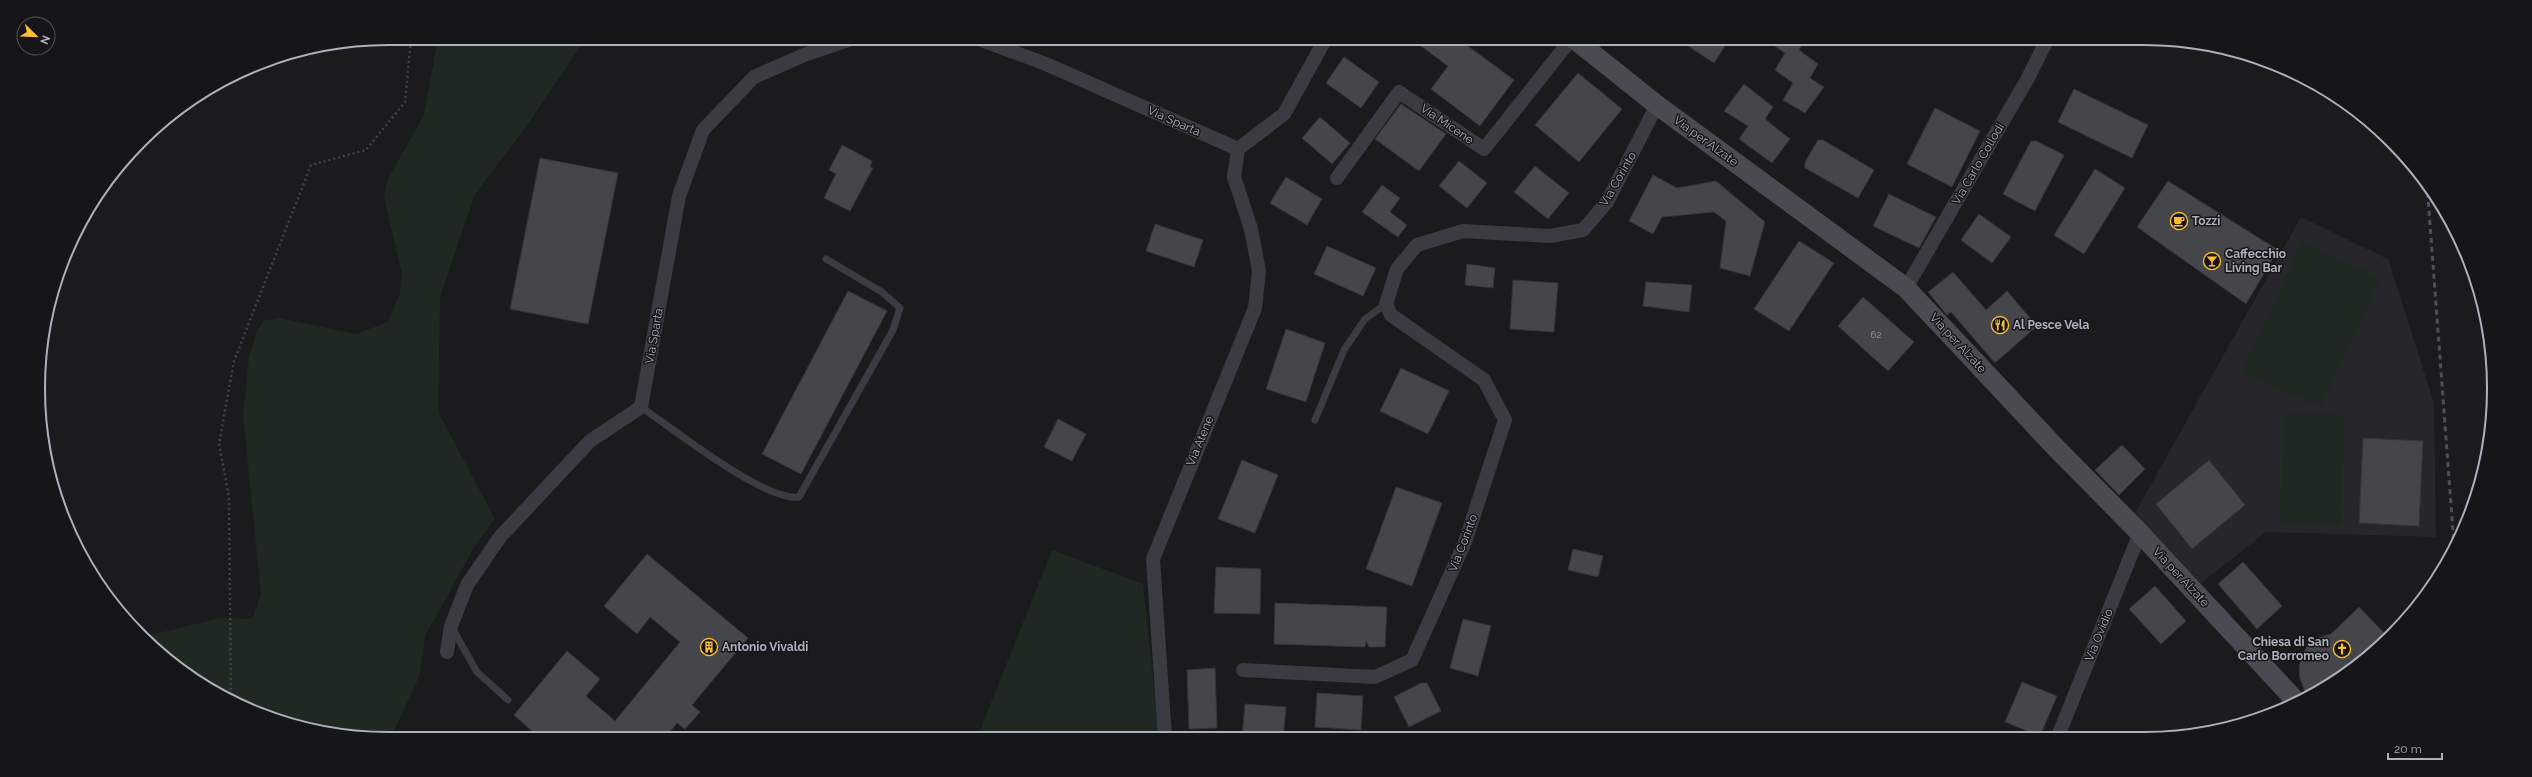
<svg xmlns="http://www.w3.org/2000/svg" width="2532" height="777" font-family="Raleway,sans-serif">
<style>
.built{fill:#27262b}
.green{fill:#202921}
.building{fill:#45464a;stroke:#35343a}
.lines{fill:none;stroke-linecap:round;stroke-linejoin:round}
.path{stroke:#41434a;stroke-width:2.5;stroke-dasharray:2 3;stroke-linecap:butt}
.lane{stroke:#3b3c43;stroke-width:7}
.street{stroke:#3b3c43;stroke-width:14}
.secondary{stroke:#494b53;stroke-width:20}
.rail{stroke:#4e5058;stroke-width:3;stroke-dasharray:5 4;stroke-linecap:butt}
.labels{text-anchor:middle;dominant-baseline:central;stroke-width:3;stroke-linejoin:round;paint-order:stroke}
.number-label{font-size:10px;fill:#9296a1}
.street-label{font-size:12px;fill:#acb1be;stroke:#161619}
.poi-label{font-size:12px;font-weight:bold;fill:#acb1be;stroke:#161619;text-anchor:start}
.rim{fill:none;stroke:#acb1be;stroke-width:2}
</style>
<rect width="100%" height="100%" fill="#1b1b1d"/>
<path class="built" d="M2301,217L2388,259L2434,403L2436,537L2266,532L2201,583L2135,513Z"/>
<path class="green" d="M438,38H586L526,127L475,194L440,297L438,412L495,519L476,544L425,636L419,677L390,739L320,732L255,712L194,680L147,636L220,618L252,619L261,595L243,415L249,357L256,334L263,321L279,318L356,334L388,322L400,293L402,274L384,197L388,179L424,115Z
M2302,242L2380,278L2321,407L2242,372Z
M2284,414L2343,415L2341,525L2281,524Z
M1052,550L1143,584L1159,738H977Z"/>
<path class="building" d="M1410,38H1457L1514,80L1480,126L1431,89L1448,66Z
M1676,38H1730L1714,63Z
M1763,38H1807L1799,50L1818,64L1810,78L1824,87L1805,113L1783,100L1793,83L1775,70L1785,53Z
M1344,57L1379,82L1361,108L1326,83Z
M1578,73L1622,109L1579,162L1535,125Z
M1744,84L1773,107L1765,119L1790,139L1772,163L1739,139L1748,126L1724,111Z
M2074,89L2148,125L2132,158L2058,122Z
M1401,104L1446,134L1419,171L1375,139Z
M1935,108L1980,131L1952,187L1907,164Z
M1320,117L1350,143L1332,164L1302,138Z
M1818,140H1823L1874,170L1858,198L1805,168V162Z
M2031,141H2036L2064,155L2035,211L2003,194Z
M842,145L872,161L870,167L873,168L850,211L824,198L836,174L829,170Z
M540,158L618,173L588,324L510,309Z
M1459,161L1487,183L1467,208L1439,186Z
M1535,166L1569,193L1548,219L1514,192Z
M2095,169L2125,188L2084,254L2054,235Z
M1653,175L1677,188L1716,181L1765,222L1750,276L1720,268L1726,221L1714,212L1662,217L1653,234L1629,221Z
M1286,177L1322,199L1307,225L1270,203Z
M2168,181L2278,250L2246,304L2137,227Z
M1382,185L1400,198L1390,212L1407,225L1398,237L1362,212Z
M1889,194L1936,217L1919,248L1873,226Z
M1979,214L2011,237L1992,263L1961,240Z
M1155,224L1203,240L1194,267L1146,251Z
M1799,241L1834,263L1789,331L1754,309Z
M1327,246L1376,268L1363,296L1314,274Z
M1467,264L1495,268L1493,288L1465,285Z
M1953,272L1986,310L2007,291L2037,326L1995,363L1951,312L1947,315L1928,292Z
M1513,280L1558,283L1554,332L1510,329Z
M1646,282L1692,285L1689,312L1643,306Z
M848,291L887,311L801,474L762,454Z
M1863,297L1914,342L1888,371L1838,326Z
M1286,329L1325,343L1306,402L1266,389Z
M1401,368L1449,391L1428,434L1380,411Z
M1058,419L1086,434L1072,461L1044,447Z
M2363,438L2423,441L2419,526L2359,523Z
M2122,445L2145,469L2119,495L2095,470Z
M1242,460L1278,475L1255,533L1218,519Z
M2209,460L2245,505L2192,549L2156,504Z
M1396,487L1442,503L1412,586L1366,569Z
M1573,549L1603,556L1598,577L1568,570Z
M647,554L748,638L692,705L700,712L685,729L677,723L664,739H541L514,715L567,651L600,679L586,696L615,721L680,642L650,617L637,634L604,606Z
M2243,562L2282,606L2257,629L2218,584Z
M1216,567L1261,569L1260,614L1214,613Z
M2155,586L2186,621L2161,644L2129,609Z
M1275,603L1387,607L1385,647H1369L1366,641L1365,647L1274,644Z
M2359,607L2387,636L2375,652L2306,695L2300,678L2299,666L2302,655L2308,645L2318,638L2331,634Z
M1463,619L1491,626L1478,676L1450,668Z
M1215,668L1217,728L1189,729L1187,670Z
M2022,682L2057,696L2040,736L2005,722Z
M1421,683H1427L1441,711L1409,727L1394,697Z
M1317,693L1363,696L1361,730L1315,727Z
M1245,704L1286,707L1283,738H1242Z"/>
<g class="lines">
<path class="path" d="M777,38L788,45
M231,700L229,497L219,444L234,361L311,165L366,150L405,102L411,38"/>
<path class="lane" d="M641,407C672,428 765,502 799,497L893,330L900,308L882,292L826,259
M1315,420L1344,350L1365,319L1386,304
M452,628L477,672L508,700"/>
<path class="street" d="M976,38L1046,64L1238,149L1284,114L1326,38
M1337,178L1399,92L1484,149L1572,38
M1906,288L2028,78L2048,38
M447,652L451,626L467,585L500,537L590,441L641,407L679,196L703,130L754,77L804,55L854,38
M1243,670L1375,677L1412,660L1465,542L1505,420L1484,380L1391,315L1386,304L1397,269L1417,245L1463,231L1550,236L1583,230L1607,202L1657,105
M2058,736L2140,533
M1165,738L1153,559L1255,308L1259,271L1251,229L1234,177L1238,149"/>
<path class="secondary" d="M1573,38L1657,105L1906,288L2058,450L2140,533L2296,701"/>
<path class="rail" d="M2427,184L2454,545"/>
</g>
<defs>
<g id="cafe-ring" transform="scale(0.9)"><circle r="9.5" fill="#161619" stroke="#ffbd31" stroke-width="1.5"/><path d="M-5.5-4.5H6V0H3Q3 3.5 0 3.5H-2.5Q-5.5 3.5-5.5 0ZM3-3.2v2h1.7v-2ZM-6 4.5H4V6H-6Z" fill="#ffbd31"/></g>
<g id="bar-ring" transform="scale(0.9)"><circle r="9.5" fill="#161619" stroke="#ffbd31" stroke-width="1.5"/><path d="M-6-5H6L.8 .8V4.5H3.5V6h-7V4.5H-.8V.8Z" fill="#ffbd31"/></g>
<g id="restaurant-ring" transform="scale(0.9)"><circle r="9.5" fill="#161619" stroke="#ffbd31" stroke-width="1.5"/><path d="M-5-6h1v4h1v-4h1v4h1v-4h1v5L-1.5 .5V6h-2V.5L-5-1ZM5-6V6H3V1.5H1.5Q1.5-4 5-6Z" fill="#ffbd31"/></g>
<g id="building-ring" transform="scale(0.9)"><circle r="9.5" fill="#161619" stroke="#ffbd31" stroke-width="1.5"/><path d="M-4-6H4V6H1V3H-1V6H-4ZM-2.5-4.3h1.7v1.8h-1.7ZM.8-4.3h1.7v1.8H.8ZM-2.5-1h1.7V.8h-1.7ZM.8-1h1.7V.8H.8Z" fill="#ffbd31"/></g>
<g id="church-ring" transform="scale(0.9)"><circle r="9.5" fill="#161619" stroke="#ffbd31" stroke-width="1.5"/><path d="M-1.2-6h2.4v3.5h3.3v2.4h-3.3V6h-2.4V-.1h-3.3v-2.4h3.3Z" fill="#ffbd31"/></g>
</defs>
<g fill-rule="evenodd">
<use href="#cafe-ring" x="2179" y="221"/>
<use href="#bar-ring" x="2212" y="261"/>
<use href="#restaurant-ring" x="2000" y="325"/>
<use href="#building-ring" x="709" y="647"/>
<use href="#church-ring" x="2342" y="649"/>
</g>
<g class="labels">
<g class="number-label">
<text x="1876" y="334">62</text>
</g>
<g class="street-label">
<text transform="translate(1174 121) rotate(24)">Via Sparta</text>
<text transform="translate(1447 124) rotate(34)">Via Micene</text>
<text transform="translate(1706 141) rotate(36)">Via per Alzate</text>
<text transform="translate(1978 164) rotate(-60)">Via Carlo Collodi</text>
<text transform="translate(1618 179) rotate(-60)">Via Corinto</text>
<text transform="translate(654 336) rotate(-80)">Via Sparta</text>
<text transform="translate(1958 343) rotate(47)">Via per Alzate</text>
<text transform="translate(1200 441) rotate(-68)">Via Atene</text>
<text transform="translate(1463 543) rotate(-69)">Via Corinto</text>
<text transform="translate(2181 577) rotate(47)">Via per Alzate</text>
<text transform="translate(2099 635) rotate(-68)">Via Ovidio</text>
</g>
<g class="poi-label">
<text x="2192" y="221">Tozzi</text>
<text x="2225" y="254">Caffecchio<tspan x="2225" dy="14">Living Bar</tspan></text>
<text x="2013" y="325">Al Pesce Vela</text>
<text x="2329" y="642" text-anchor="end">Chiesa di San<tspan x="2329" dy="14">Carlo Borromeo</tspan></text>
<text x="722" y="647">Antonio Vivaldi</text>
</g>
</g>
<path d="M0 0H2532V777H0ZM388 45H2144A343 343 0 0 1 2487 388V389A343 343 0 0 1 2144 732H388A343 343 0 0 1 45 389V388A343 343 0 0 1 388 45Z" fill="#161619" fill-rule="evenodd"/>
<path class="rim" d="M388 45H2144A343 343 0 0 1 2487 388V389A343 343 0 0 1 2144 732H388A343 343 0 0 1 45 389V388A343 343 0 0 1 388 45Z"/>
<g transform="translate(36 36) rotate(113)"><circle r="19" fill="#161619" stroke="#52545b"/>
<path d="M0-3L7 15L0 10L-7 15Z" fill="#ffbd31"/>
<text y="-6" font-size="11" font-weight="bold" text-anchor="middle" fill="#acb1be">N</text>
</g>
<path d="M2388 753v6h54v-6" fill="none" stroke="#acb1be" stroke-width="2"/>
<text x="2394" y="753" font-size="12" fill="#acb1be" stroke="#161619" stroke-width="3" paint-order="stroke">20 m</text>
</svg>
